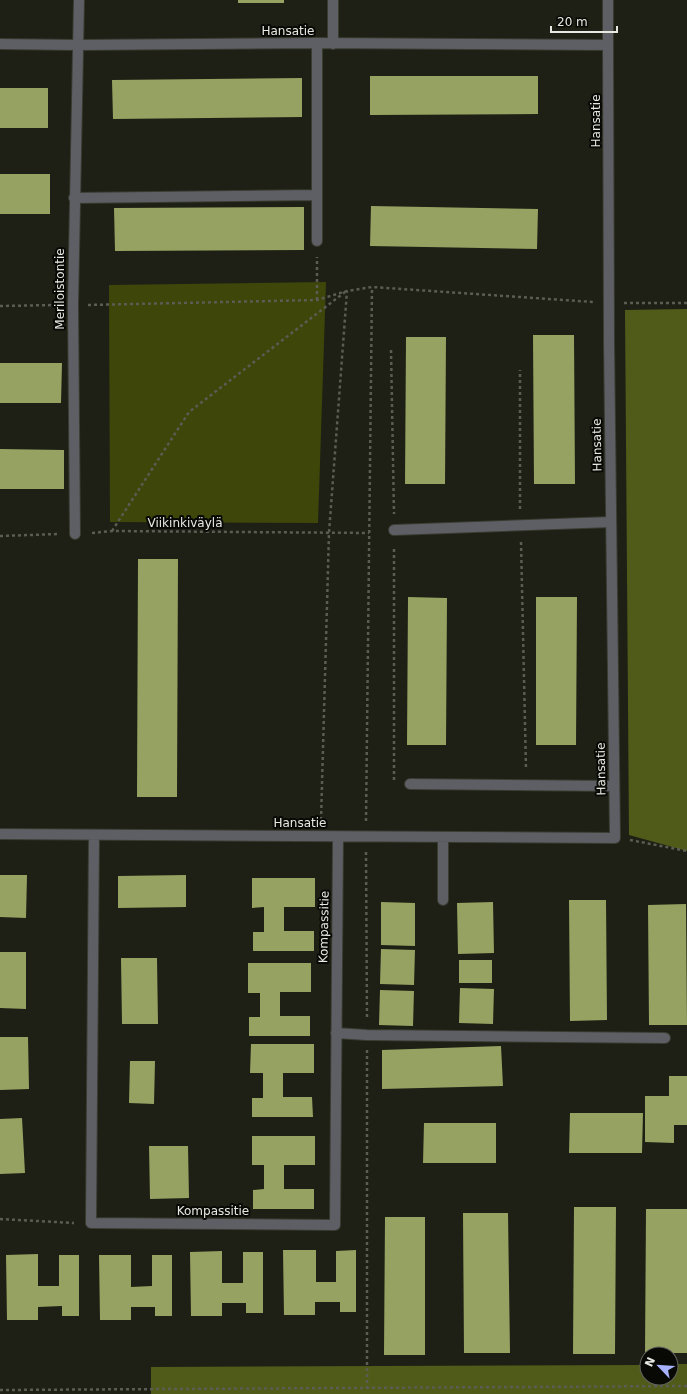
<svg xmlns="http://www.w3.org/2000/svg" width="687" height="1394" font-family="'DejaVu Sans',sans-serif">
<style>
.green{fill:#3e460a}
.forest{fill:#515b19}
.building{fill:#96a261}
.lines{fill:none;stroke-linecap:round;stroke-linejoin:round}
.minor-casing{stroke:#3a3c32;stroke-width:12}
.path{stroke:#5b5c53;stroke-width:2.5;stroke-dasharray:3 3;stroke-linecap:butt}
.minor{stroke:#5e5f65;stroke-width:10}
.labels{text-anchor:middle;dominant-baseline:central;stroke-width:4;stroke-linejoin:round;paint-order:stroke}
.street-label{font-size:12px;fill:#e8e9e2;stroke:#080905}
</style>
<rect width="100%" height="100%" fill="#1e2015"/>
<path class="green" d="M326,282L318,523L110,522L109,285Z"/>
<path class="forest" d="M687,309V851L629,835L625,310Z
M671,1364H687V1394H151V1367L647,1365V1378H671Z"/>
<path class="building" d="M238,0H284V3H238Z
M370,76H538V114L370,115Z
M302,78V117L113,119L112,80Z
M0,88H48V128H0Z
M0,174H50V214H0Z
M371,206L538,209L537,249L370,246Z
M304,207V250L115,251L114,208Z
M533,335H574L575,484H534Z
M406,337H446L445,484H405Z
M0,363H62L61,403H0Z
M0,449L64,450V489H0Z
M138,559H178L177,797H137Z
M408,597L447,598L446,745H407Z
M536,597H577L576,745H536Z
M0,875H27L26,918L0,917Z
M186,875V907L118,908V876Z
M252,878H315V907H284V931H314V951H253V932H264V907L252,908Z
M569,900H606L607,1020L570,1021Z
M381,902L415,903V946L381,945Z
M493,902L494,953L458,954L457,903Z
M686,904L687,1025H649L648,905Z
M381,949L415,950L414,985L380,984Z
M0,952H26V1009L0,1008Z
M121,958H157L158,1024H122Z
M459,960H492V983H459Z
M248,963H311V992H280V1016H310V1036H249V1017H260V993H248Z
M460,988L494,989L493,1024L459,1023Z
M380,990L414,991L413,1026L379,1025Z
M0,1037H28L29,1089L0,1090Z
M251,1044H314V1073H283V1097H312L313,1117H252V1098H263V1073H250Z
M501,1046L503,1086L382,1089V1050Z
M130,1061H155L154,1104L129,1103Z
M669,1076H687V1125H674V1143L645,1142V1096H669Z
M570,1113H643L642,1153H569Z
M22,1118L25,1173L0,1174V1119Z
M424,1123H496V1163H423Z
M252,1136H315V1165H284V1189H314V1209H253V1190L264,1189V1165H252Z
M149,1146H188L189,1198L150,1199Z
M574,1207H616L615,1354H573Z
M646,1209H687V1353H645Z
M463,1213H508L510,1353H464Z
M385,1217H425V1355H384Z
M283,1250H316V1282H336V1251L356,1250V1312H340V1302H315V1315H284Z
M222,1251V1283H243V1252H263V1313H246V1303H222V1316H191L190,1252Z
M38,1254V1286H59V1255H79V1316H62V1306L38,1307V1320H7L6,1255Z
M99,1255H131V1287L152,1286V1255H172V1316H155V1307H131V1320H100Z"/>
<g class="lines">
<g class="minor-casing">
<path id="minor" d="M333,0V44
M317,43V241
M0,44L78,45L317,43L608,45L609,342L615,838L0,834
M608,45V0
M74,198L317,195
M394,530L611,522
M75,534L73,305L79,0
M410,784L614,786
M94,835L91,1223L335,1225L338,837
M443,900V837
M336,1033L367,1035L665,1038"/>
</g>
<path class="path" d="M317,300V257
M624,303H687
M88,305L317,300L347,291L372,287L593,302
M0,306L57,305
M391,350L394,514
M520,509V370
M112,531L189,412L345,292
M92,533L112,531L369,533
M0,536L59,534
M521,542L526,769
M394,780V547
M321,820L329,533L347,291
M366,821L372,287
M630,840L687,851
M366,852L367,1019
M367,1050V1388
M0,1219L74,1223
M0,1390L687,1386"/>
<use href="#minor" class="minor"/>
</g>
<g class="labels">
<g class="street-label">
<text x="288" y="31">Hansatie</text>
<text transform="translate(596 121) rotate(-90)">Hansatie</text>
<text transform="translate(60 289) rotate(-90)">Meriloistontie</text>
<text transform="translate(597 445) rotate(-91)">Hansatie</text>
<text x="185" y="523">Viikinkiväylä</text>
<text transform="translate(601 769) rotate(-91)">Hansatie</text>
<text x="300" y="823">Hansatie</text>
<text transform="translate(324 927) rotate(-89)">Kompassitie</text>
<text x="213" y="1211">Kompassitie</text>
</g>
</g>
<g transform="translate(659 1366) rotate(295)"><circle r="19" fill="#080905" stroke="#62635d"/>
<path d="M0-3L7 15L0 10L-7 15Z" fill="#a7b1fc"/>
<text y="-6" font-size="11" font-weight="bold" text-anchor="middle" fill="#e8e9e2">N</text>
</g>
<path d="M551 26v6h66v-6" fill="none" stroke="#e8e9e2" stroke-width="2"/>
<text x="557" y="26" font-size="12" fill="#e8e9e2" stroke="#080905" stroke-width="3" paint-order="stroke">20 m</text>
</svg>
